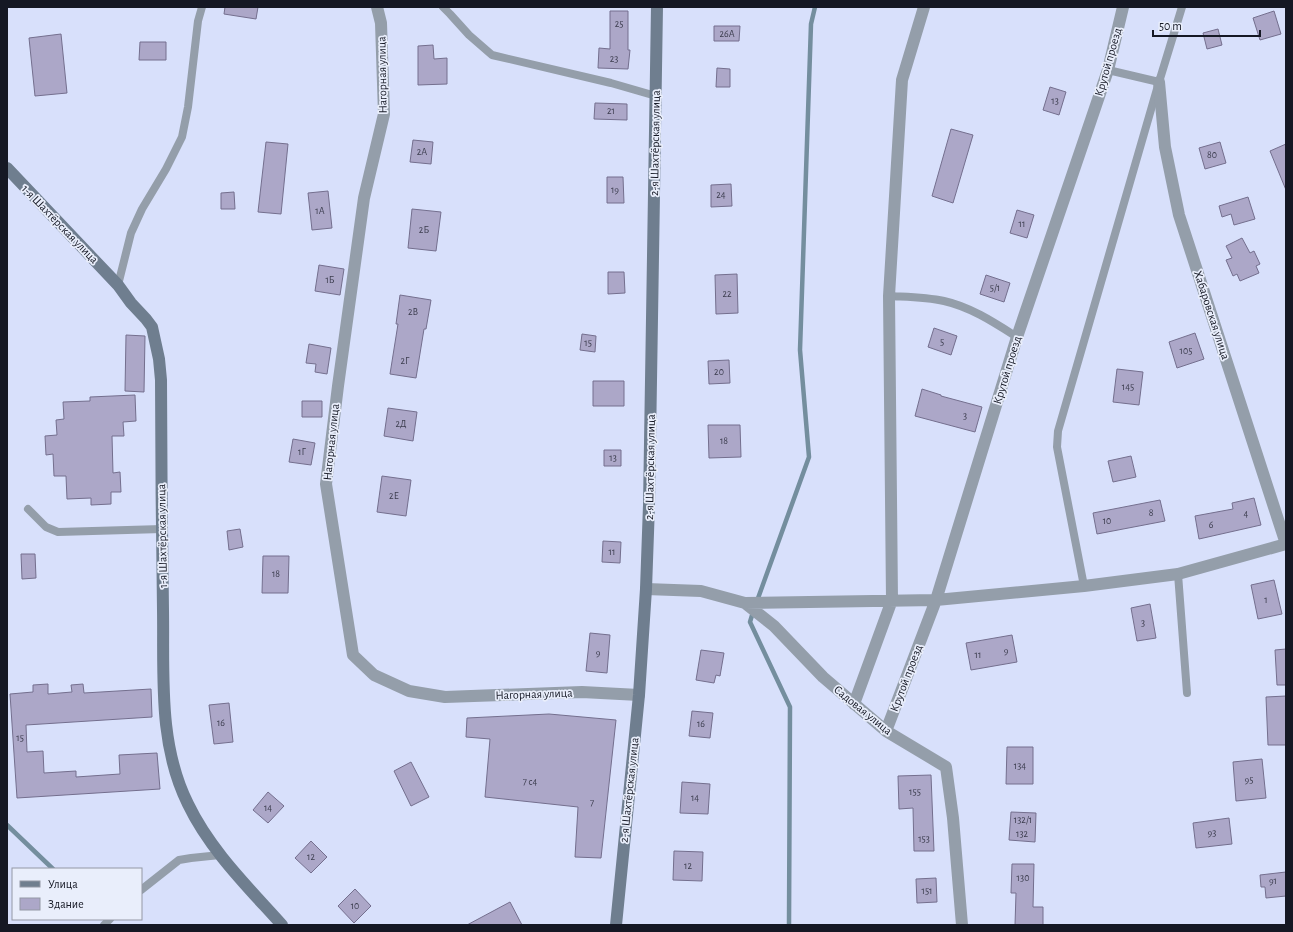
<svg xmlns="http://www.w3.org/2000/svg" width="1293" height="932" font-family="'Alegreya Sans',sans-serif">
<style>
.lines{fill:none;stroke-linecap:round;stroke-linejoin:round}
.stream{stroke:#748e9e;stroke-width:4.5}
.building{fill:#aca7c8;stroke:#746f8e}
.lane{stroke:#949eaa;stroke-width:8}
.street{stroke:#949eaa;stroke-width:12}
.secondary{stroke:#6f7e8f;stroke-width:12}
.labels{text-anchor:middle;dominant-baseline:central;stroke-width:3.5;stroke-linejoin:round;paint-order:stroke}
.number-label{font-size:10px;fill:#3b3c4d}
.street-label{font-size:12px;fill:#151824;stroke:#e9eefb}
</style>
<rect width="100%" height="100%" fill="#d8e0fb"/>
<g class="lines">
<path class="stream" d="M757,601L809,457L800,350L811,24L815,7
M753,612L750,622L790,707L789,925
M7,825L53,869"/>
</g>
<path class="building" d="M225,7H258L256,19L224,14Z
M610,11H628V50H630L628,69L598,68L599,48L610,49Z
M1274,11L1281,34L1260,40L1253,18Z
M714,26H740L739,41H714Z
M1218,29L1222,45L1207,49L1203,33Z
M61,34L67,93L35,96L29,38Z
M140,42H166V60H139Z
M433,45L434,59L447,58V84L418,85V46Z
M717,68L730,69V87H716Z
M1050,87L1066,92L1059,115L1043,110Z
M595,103L627,104V120L594,119Z
M951,129L973,135L953,203L932,196Z
M413,140L433,142L431,164L410,162Z
M266,142L288,144L281,214L258,212Z
M1220,142L1226,163L1205,169L1199,148Z
M1286,144V190L1270,151Z
M607,177H623L624,203H607Z
M731,184L732,206L711,207V185Z
M328,191L332,228L312,230L308,193Z
M234,192L235,209H221V193Z
M1248,197L1255,219L1234,225L1231,214L1222,217L1219,206Z
M412,209L441,212L436,251L408,248Z
M1017,210L1034,215L1027,238L1010,233Z
M1242,238L1250,253L1254,251L1260,264L1256,266L1259,273L1240,281L1237,274L1233,276L1226,260L1232,258L1226,246Z
M319,265L344,269L340,295L315,291Z
M608,272H624L625,293L608,294Z
M737,274L738,313L716,314L715,275Z
M986,275L1010,283L1004,302L980,294Z
M400,295L431,300L426,329H424L416,378L390,374L398,324H396Z
M934,328L957,336L951,355L928,347Z
M1195,333L1204,359L1177,368L1169,342Z
M582,334L596,336L595,352L580,350Z
M126,335L145,336L144,392L125,391Z
M309,344L331,348L327,374L315,372L316,364L306,363Z
M729,360L730,383L709,384L708,361Z
M1117,369L1143,372L1139,405L1113,402Z
M593,381H624V406H593Z
M922,389L941,395V396L982,407L975,432L915,416Z
M135,395L136,421L123,422L124,436H112L113,473L120,472L121,492H111V504L91,505V498L67,499L66,476H54L53,454L46,455L45,436L57,435L56,420L64,419L63,402L90,401V397Z
M302,401H322V417H302Z
M388,408L417,412L413,441L384,436Z
M708,425H740L741,457L709,458Z
M293,439L315,443L311,465L289,462Z
M604,450H621V466H604Z
M1131,456L1136,477L1113,482L1108,461Z
M382,476L411,480L406,516L377,512Z
M1254,498L1261,525L1199,539L1195,516L1233,509L1232,503Z
M1160,500L1165,521L1097,534L1093,513Z
M240,529L243,547L229,550L227,531Z
M603,541L621,542L620,563L602,562Z
M21,554H35L36,578L22,579Z
M263,556H289L288,593H262Z
M1274,580L1282,614L1258,619L1251,585Z
M1150,604L1156,638L1137,641L1131,608Z
M590,633L610,635L607,673L586,671Z
M1012,635L1017,662L971,670L966,643Z
M1286,649V685H1277L1275,650Z
M701,650L724,653L720,676L716,675L714,683L696,680Z
M48,684V694L72,692L71,685L83,684L84,693L151,689L152,717L26,725L27,752L43,751L44,773L76,771V777L120,774L119,755L157,753L160,789L17,798L10,694L33,692V685Z
M1286,696V745H1268L1266,697Z
M229,703L233,742L214,744L209,705Z
M692,711L713,713L710,738L689,736Z
M549,714L616,720L601,858L575,857L578,807L485,797L490,739L466,737L467,718Z
M1007,747H1033V784H1006Z
M1262,759L1266,798L1236,801L1233,762Z
M411,762L429,797L411,806L394,771Z
M931,775L934,851H914L913,808L899,809L898,776Z
M682,782L710,784L708,814L680,813Z
M268,792L284,806L268,823L253,810Z
M1011,812L1036,813L1035,842L1009,840Z
M1229,818L1232,844L1196,848L1193,823Z
M311,841L327,857L311,873L295,858Z
M674,851L703,852L702,881L673,880Z
M1012,864H1034L1033,907H1043V925H1015L1016,893H1011Z
M1286,872V896L1266,898L1265,887H1261L1260,875Z
M936,878L937,902L917,903L916,879Z
M355,889L371,906L354,923L338,906Z
M510,902L522,925H467Z"/>
<g class="lines">
<path class="lane" d="M443,7L450,14L469,35L492,55L611,83L656,96
M1159,82L1182,7
M118,285L131,233L142,209L166,169L182,137L188,107L198,21L202,7
M889,296C907,297 926,297 944,301C971,307 995,323 1017,337
M28,509L46,527L58,532L162,529
M1178,574L1187,693
M1084,586L1057,447L1058,431L1159,82L1108,70
M141,890L179,860L191,858L220,855
M104,925L110,919"/>
<path class="street" d="M377,7L381,23L384,114L364,198L338,386L326,484L353,655L374,675L409,691L445,697L582,692L639,695
M1159,82L1165,147L1179,215L1286,544
M646,589L701,591L745,603L774,626L823,677L886,731L946,767L953,818L962,925
M745,603L936,600L1084,586L1178,574L1286,544
M854,704L892,600L889,296L902,80L924,7
M886,731L936,600L1017,337L1108,70L1123,7"/>
<path class="secondary" d="M7,168L118,285L131,303L146,319L152,327L159,359L161,380C161,457 162,533 163,610C164,675 158,744 188,804C210,850 248,887 282,925
M616,925L639,695L646,589L649,505L657,7"/>
</g>
<g class="labels">
<g class="number-label">
<text x="619" y="24">25</text>
<text x="727" y="34">26А</text>
<text x="614" y="59">23</text>
<text x="1055" y="101">13</text>
<text x="611" y="111">21</text>
<text x="422" y="152">2А</text>
<text x="1212" y="155">80</text>
<text x="615" y="190">19</text>
<text x="721" y="195">24</text>
<text x="320" y="211">1А</text>
<text x="1022" y="224">11</text>
<text x="424" y="230">2Б</text>
<text x="330" y="280">1Б</text>
<text x="995" y="288">5/1</text>
<text x="727" y="294">22</text>
<text x="413" y="312">2В</text>
<text x="942" y="342">5</text>
<text x="588" y="343">15</text>
<text x="1186" y="351">105</text>
<text x="405" y="361">2Г</text>
<text x="719" y="372">20</text>
<text x="1128" y="387">145</text>
<text x="965" y="416">3</text>
<text x="401" y="424">2Д</text>
<text x="724" y="441">18</text>
<text x="302" y="452">1Г</text>
<text x="613" y="458">13</text>
<text x="394" y="496">2Е</text>
<text x="1151" y="513">8</text>
<text x="1246" y="514">4</text>
<text x="1107" y="521">10</text>
<text x="1211" y="525">6</text>
<text x="612" y="552">11</text>
<text x="276" y="574">18</text>
<text x="1266" y="600">1</text>
<text x="1143" y="623">3</text>
<text x="1006" y="651">9</text>
<text x="598" y="653">9</text>
<text x="978" y="655">11</text>
<text x="221" y="723">16</text>
<text x="701" y="724">16</text>
<text x="20" y="738">15</text>
<text x="1020" y="766">134</text>
<text x="1249" y="780">95</text>
<text x="530" y="782">7 с4</text>
<text x="915" y="792">155</text>
<text x="695" y="798">14</text>
<text x="592" y="803">7</text>
<text x="268" y="808">14</text>
<text x="1023" y="820">132/1</text>
<text x="1212" y="833">93</text>
<text x="1022" y="834">132</text>
<text x="924" y="839">153</text>
<text x="311" y="857">12</text>
<text x="688" y="866">12</text>
<text x="1023" y="878">130</text>
<text x="1273" y="881">91</text>
<text x="927" y="891">151</text>
<text x="355" y="906">10</text>
</g>
<g class="street-label">
<text transform="translate(1108 62) rotate(-74)">Крутой проезд</text>
<text transform="translate(382 75) rotate(-91)">Нагорная улица</text>
<text transform="translate(655 143) rotate(-89)">2-я Шахтёрская улица</text>
<text transform="translate(60 224) rotate(46)">1-я Шахтёрская улица</text>
<text transform="translate(1212 315) rotate(72)">Хабаровская улица</text>
<text transform="translate(1007 370) rotate(-73)">Крутой проезд</text>
<text transform="translate(331 442) rotate(-84)">Нагорная улица</text>
<text transform="translate(650 467) rotate(-89)">2-я Шахтёрская улица</text>
<text transform="translate(162 536) rotate(-91)">1-я Шахтёрская улица</text>
<text transform="translate(906 678) rotate(-69)">Крутой проезд</text>
<text transform="translate(534 694) rotate(-2)">Нагорная улица</text>
<text transform="translate(863 710) rotate(39)">Садовая улица</text>
<text transform="translate(629 790) rotate(-84)">2-я Шахтёрская улица</text>
</g>
</g>
<rect width="1293" height="932" fill="none" stroke="#151824" stroke-width="16"/>
<rect x="12" y="868" width="130" height="52" fill="#e9eefb" stroke="#9498a5"/>
<rect x="20" y="881" width="20" height="6" fill="#6f7e8f" stroke="#9498a5"/>
<text x="48" y="888" font-size="12" fill="#151824">Улица</text>
<rect x="20" y="898" width="20" height="12" fill="#aca7c8" stroke="#9498a5"/>
<text x="48" y="908" font-size="12" fill="#151824">Здание</text>
<path d="M1153 30v6h107v-6" fill="none" stroke="#151824" stroke-width="2"/>
<text x="1159" y="30" font-size="12" fill="#151824" stroke="#e9eefb" stroke-width="3" paint-order="stroke">50 m</text>
</svg>
